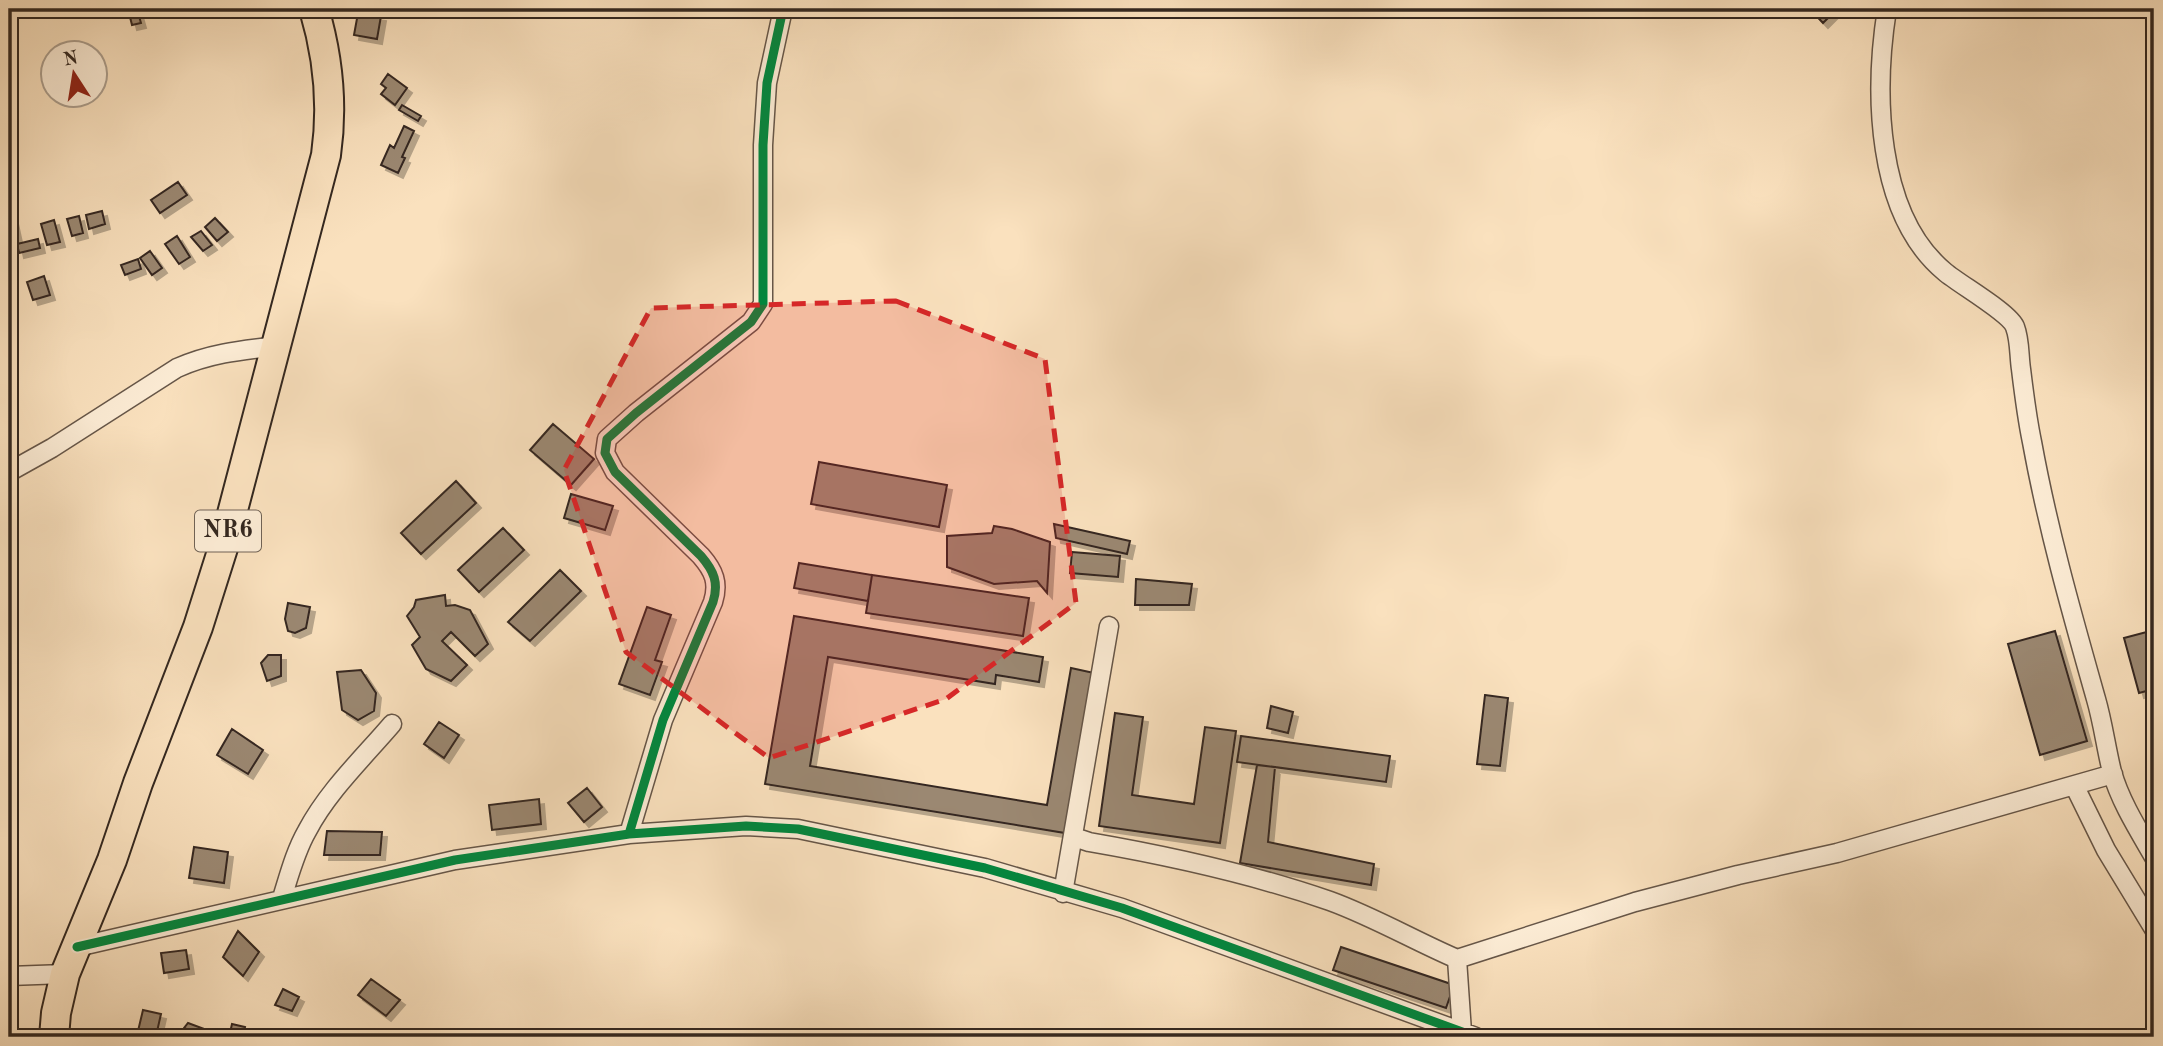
<svg xmlns="http://www.w3.org/2000/svg" width="2163" height="1046" font-family="'Old Standard TT',serif">
<style>
.building{fill:#9b8872;stroke:#342820;stroke-width:2;filter:url(#shadow)}
.lines{fill:none;stroke-linecap:round;stroke-linejoin:round}
.street-casing{stroke:#665648;stroke-width:21}
.primary-casing{stroke:#342820;stroke-width:32}
.street{stroke:#fcecd5;stroke-width:18}
.primary{stroke:#fae1be;stroke-width:28}
.cycleway-casing{stroke:#fcecd5;stroke-width:13}
.cycleway{stroke:#00873e;stroke-width:9}
.marked{fill:#d62828;fill-opacity:0.2;stroke:#d62828;stroke-width:5;stroke-dasharray:14 9;stroke-linejoin:round}
.labels{text-anchor:middle;dominant-baseline:central;stroke-width:5;stroke-linejoin:round;paint-order:stroke}
.shield{fill:#fcecd5;stroke:#706356;stroke-width:2}
.shield-label{font-size:24px;font-weight:bold;fill:#342820}
</style>
<defs>
<filter id="shadow"><feDropShadow dx="5" dy="5" stdDeviation="0" flood-color="#0004"/></filter>
</defs>
<rect width="100%" height="100%" fill="#fae1be"/>
<filter id="stains"><feTurbulence type="fractalNoise" baseFrequency=".00286" numOctaves="4"/><feColorMatrix values="0 0 0 0 .2 0 0 0 0 .09 0 0 0 0 .02 0 0 0 .5 -.17"/></filter>
<radialGradient id="worn" r=".72"><stop offset=".6" stop-color="#630" stop-opacity="0"/><stop offset="1" stop-color="#630" stop-opacity=".3"/></radialGradient>
<path class="building" d="M128,9H137L141,23L132,25Z
M1810,9H1837L1823,23Z
M358,13L381,16L377,39L354,35Z
M388,74L407,88L395,105L381,94L386,88L381,84Z
M402,105L421,116L418,121L399,110Z
M404,126L414,131L402,157L405,158L398,173L381,165L390,145L394,148Z
M178,182L187,195L160,213L151,200Z
M102,211L105,224L89,229L86,215Z
M79,216L83,233L72,236L67,219Z
M215,218L228,232L217,241L205,227Z
M13,219L18,242L9,244V220Z
M54,220L60,242L47,245L41,224Z
M201,231L212,245L203,251L191,237Z
M177,236L190,257L179,264L165,244Z
M38,239L40,248L19,253L17,244Z
M150,251L162,268L152,275L140,258Z
M138,259L141,269L125,275L121,265Z
M44,276L50,295L33,300L27,282Z
M553,424L594,459L571,485L530,450Z
M819,462L947,485L939,527L811,504Z
M456,481L476,503L421,554L401,533Z
M571,494L613,506L605,530L564,518Z
M1054,524L1130,541L1127,554L1056,538Z
M994,526L1012,529L1050,542L1047,593L1037,581L994,584L947,567V536L992,533Z
M503,528L524,550L479,592L458,570Z
M1072,552L1120,556L1118,577L1070,573Z
M799,563L872,575L868,601L794,588Z
M560,570L581,591L530,641L508,622Z
M872,575L1029,598L1023,636L866,613Z
M1136,579L1192,584L1189,605H1135Z
M445,595L446,606L455,605L470,610L488,644L475,656L451,632L442,641L467,665L451,681L426,669L412,645L420,637L407,616L414,607L416,600Z
M288,603L310,607L306,628L295,633L288,631L285,619Z
M647,607L671,615L655,660L662,662L650,695L619,684Z
M794,616L1043,657L1039,682L996,675L995,684L828,657L810,766L1047,805L1071,668L1094,673L1065,833L765,784Z
M2154,630V689L2139,693L2124,638Z
M2055,631L2087,741L2040,755L2008,644Z
M268,655H281V676L267,681L261,663Z
M361,670L376,693L374,711L358,720L342,710L337,672Z
M1485,695L1508,698L1500,766L1477,764Z
M1271,706L1293,712L1288,733L1267,728Z
M1115,713L1143,717L1132,795L1194,804L1205,727L1236,731L1220,843L1099,826Z
M439,722L459,735L444,758L424,744Z
M232,729L263,750L248,774L217,755Z
M1241,736L1390,756L1386,782L1237,762Z
M1257,765L1275,767L1268,842L1374,864L1371,885L1240,863Z
M587,788L602,807L584,822L568,803Z
M539,799L541,824L492,830L489,805Z
M327,831L382,832L380,855H324Z
M194,847L228,852L224,883L189,878Z
M238,931L259,952L243,976L223,957Z
M1341,947L1454,985L1446,1008L1333,970Z
M186,950L189,969L164,973L161,953Z
M371,979L400,1000L386,1016L358,995Z
M283,989L299,997L292,1011L275,1005Z
M143,1010L161,1014L156,1036L138,1031Z
M188,1023L207,1030L204,1036L184,1028Z
M232,1024L245,1027L243,1037H229Z"/>
<g class="lines">
<g class="street-casing">
<path id="street" d="M1887,9C1874,91 1875,214 1945,272C1959,284 2010,313 2015,327C2020,340 2019,356 2021,369C2024,394 2027,418 2032,442C2048,530 2072,614 2096,699C2103,723 2106,748 2112,772C2120,801 2139,831 2154,857
M9,472L52,448L177,368C210,353 243,350 278,346
M2075,787L2106,850L2154,929
M629,834L663,720L713,602C719,583 714,571 701,556L615,472L605,453L607,439L636,413L751,322L763,304V145L767,83L783,9
M1074,837L1089,842C1170,856 1252,874 1330,901C1374,917 1415,941 1457,959L1635,902L1738,875L1837,853L2113,774
M1063,893L1109,626
M282,898C289,876 295,852 307,831C328,791 363,758 392,724
M77,947L455,860L629,834L746,826L798,829L985,868L1122,908L1476,1037
M1457,959L1462,1032
M9,976L65,974"/>
</g>
<g class="primary-casing">
<path id="primary" d="M54,1037L56,1013L65,974L112,860L138,783L198,627L223,548L326,155C333,106 328,56 314,9"/>
</g>
<use href="#street" class="street"/>
<use href="#primary" class="primary"/>
<g class="cycleway-casing">
<path id="cycleway" d="M629,834L663,720L713,602C719,583 714,571 701,556L615,472L605,453L607,439L636,413L751,322L763,304V145L767,83L783,9
M77,947L455,860L629,834L746,826L798,829L985,868L1122,908L1476,1037"/>
</g>
<use href="#cycleway" class="cycleway"/>
</g>
<path class="marked" d="M896,301L1045,359L1076,603L946,699L769,758L626,652L564,470L651,308Z"/>
<g class="labels">
<rect class="shield" x="195" y="510.5" width="66" height="41" rx="5"/>
<g class="shield-label">
<text x="228" y="531">NR6</text>
</g>
</g>
<rect width="2163" height="1046" fill="none" stroke="#fae1be" stroke-width="35"/>
<rect x="10" y="10" width="2142" height="1025" fill="none" stroke="#342820" stroke-width="3.5"/>
<rect x="18" y="18" width="2128" height="1011" fill="none" stroke="#342820" stroke-width="2"/>
<g transform="translate(74 74) rotate(348)"><circle r="33" fill="#fcecd5" stroke="#ac9e8d" stroke-width="2"/>
<path d="M0-5L12 26L0 18L-12 26Z" fill="#8f2418"/>
<text y="-10" font-size="19" font-weight="bold" text-anchor="middle" fill="#342820">N</text>
</g>
<rect width="100%" height="100%" filter="url(#stains)"/>
<rect width="100%" height="100%" fill="url(#worn)"/>
</svg>
